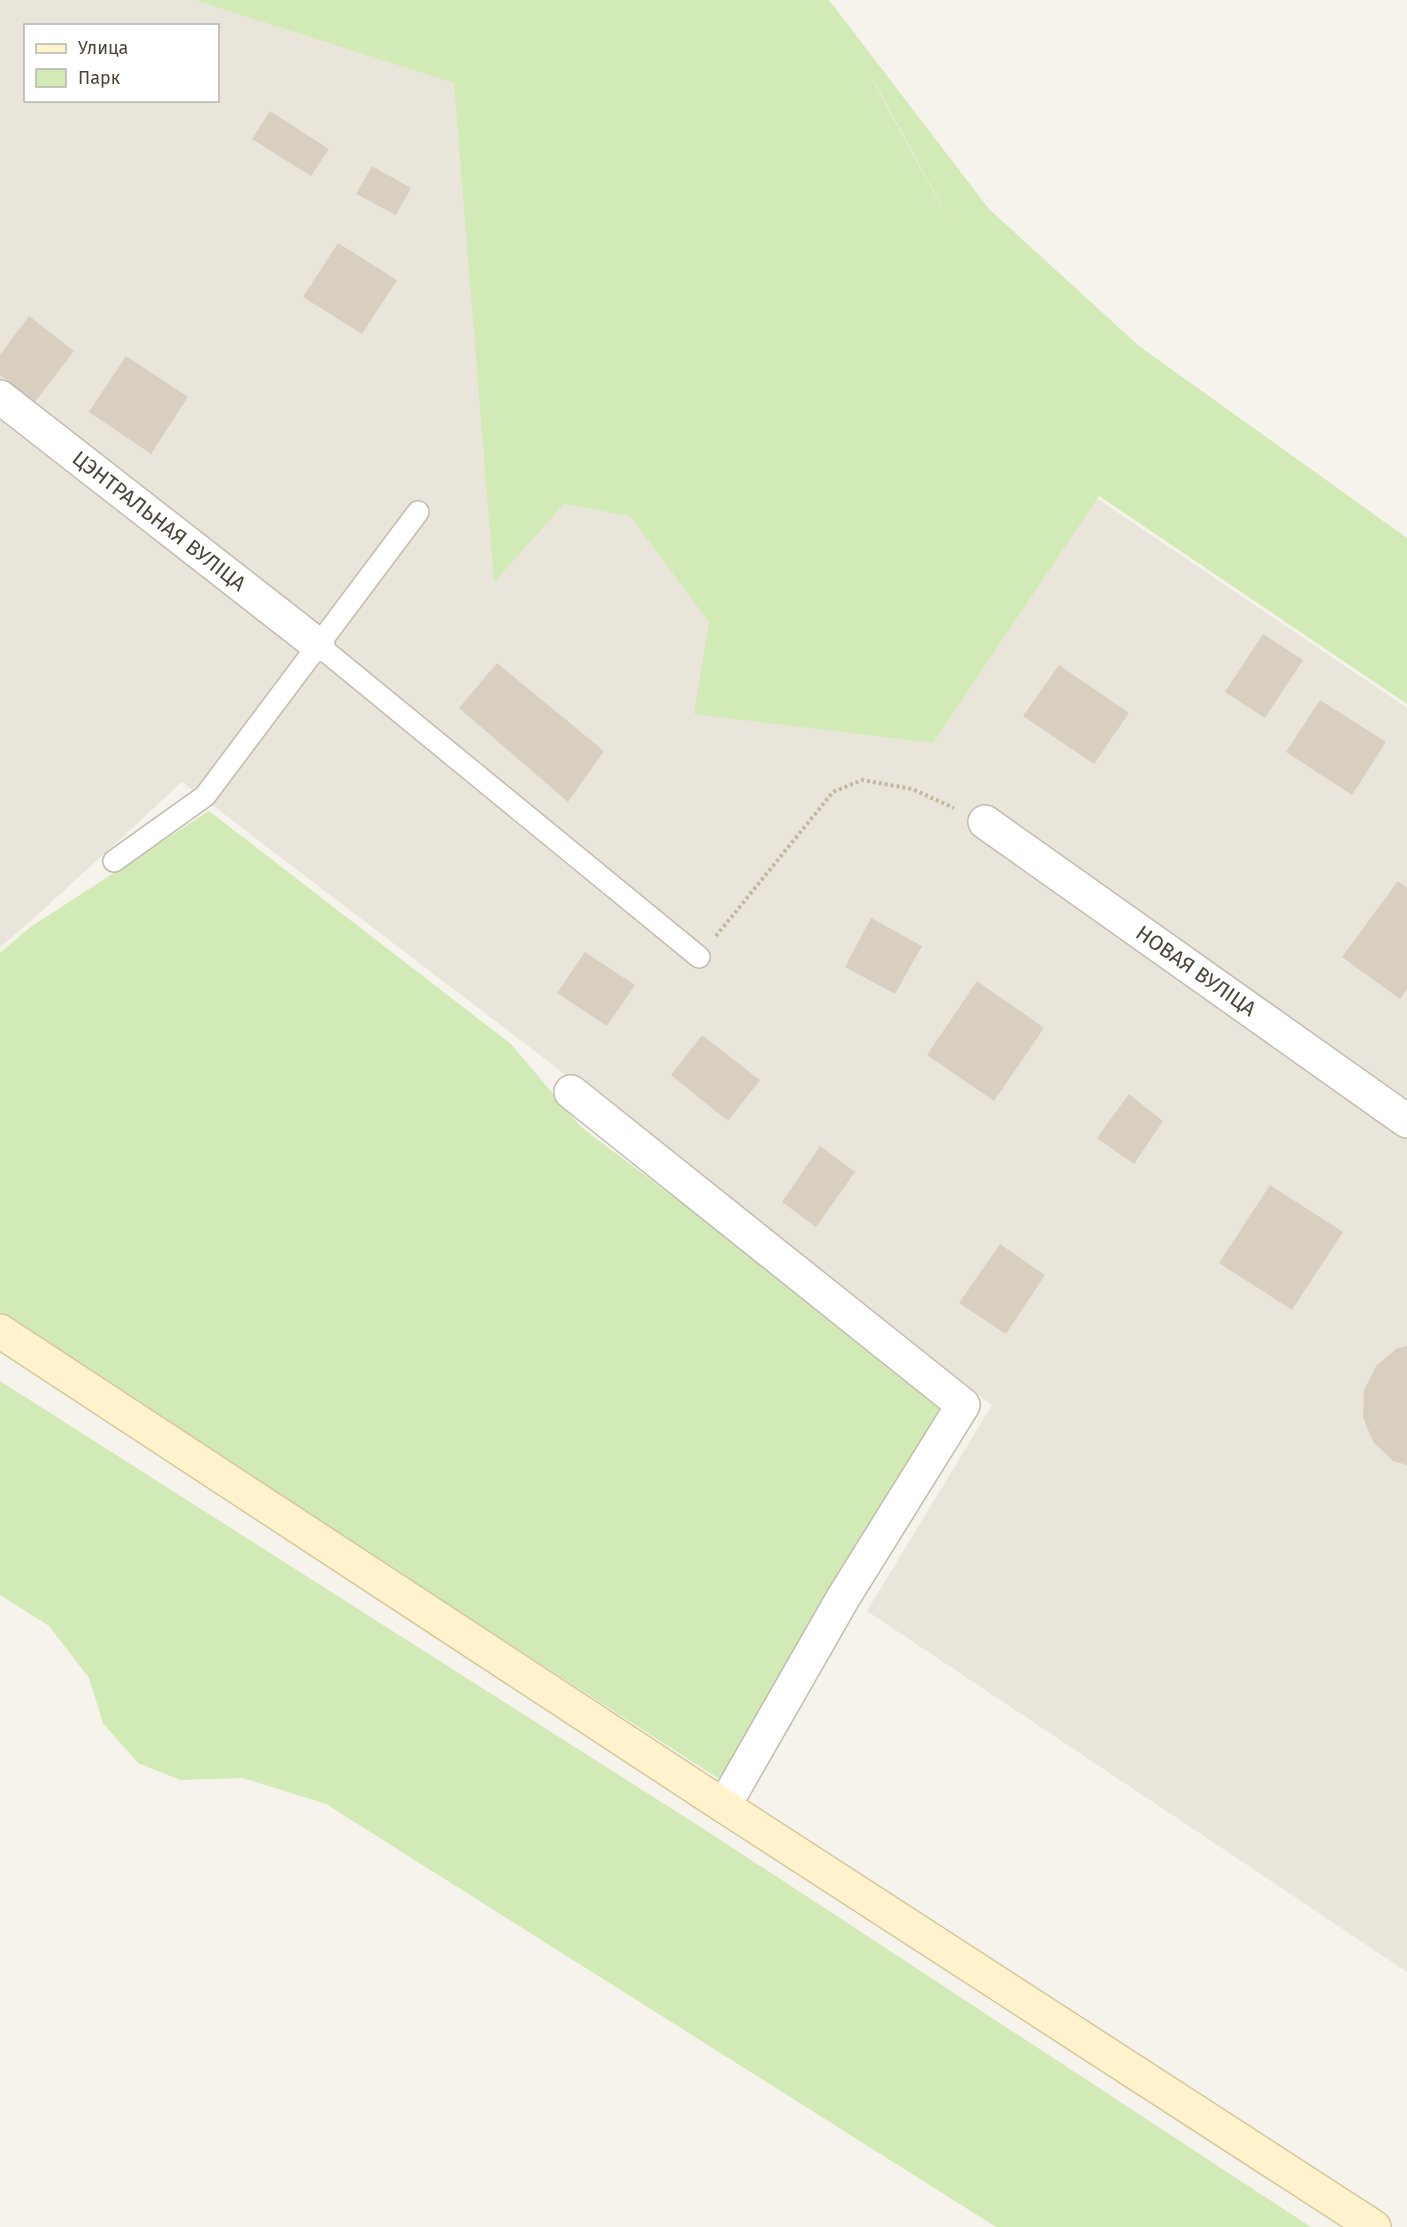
<svg xmlns="http://www.w3.org/2000/svg" width="1407" height="2227" font-family="'Fira Sans',sans-serif">
<style>
.residential{fill:#eae5da;fill-rule:evenodd}
.green{fill:#d2eab5;fill-rule:evenodd}
.building{fill:#d8cfc1}
.lines{fill:none;stroke-linecap:round;stroke-linejoin:round}
.service-casing{stroke:#c2bbae;stroke-width:24}
.minor-casing{stroke:#c2bbae;stroke-width:36}
.secondary-casing{stroke:#d6c79b;stroke-width:36}
.path{stroke:#c4b79f;stroke-width:4;stroke-dasharray:3 3;stroke-linecap:butt}
.service{stroke:#fff;stroke-width:21}
.minor{stroke:#fff;stroke-width:33}
.secondary{stroke:#fff3cd;stroke-width:33}
.labels{text-anchor:middle;dominant-baseline:central;stroke-width:4.5;stroke-linejoin:round;paint-order:stroke}
.street-label{font-size:21px;fill:#4b4439;stroke:#fff}
</style>
<rect width="100%" height="100%" fill="#f6f3ec"/>
<path class="residential" d="M0,0H811L874,81L1095,497L1407,708V1972L867,1611L992,1405L591,1094L182,782L32,920L0,947ZM26,26H218V100H26Z"/>
<path class="green" d="M195,0H829L989,209L1139,346L1407,538V704L1099,496L933,743L694,714L709,622L630,516L564,504L494,582L454,83ZM871,77L874,81L972,262L871,78Z
M209,811L511,1044L581,1127L932,1392L943,1406L727,1784L31,1336L0,1313V953L29,928Z
M0,1381L713,1835L1311,2227H996L326,1804L243,1778L180,1780L138,1763L103,1723L89,1678L49,1626L0,1595Z"/>
<path class="building" d="M270,111L329,149L311,176L252,139Z
M372,166L411,188L396,215L356,194Z
M338,243L397,280L362,334L303,297Z
M29,316L74,351L35,402L0,375V355Z
M126,356L188,397L151,454L89,412Z
M1263,634L1303,660L1265,718L1225,692Z
M497,663L604,751L568,802L459,708Z
M1059,665L1129,713L1094,764L1023,716Z
M1320,700L1386,742L1352,795L1286,752Z
M1398,881L1407,888V989L1400,999L1342,957Z
M871,918L922,946L895,994L845,967Z
M585,952L635,985L607,1026L557,993Z
M977,981L1044,1028L994,1101L927,1055Z
M702,1035L760,1080L728,1121L671,1075Z
M1129,1094L1163,1121L1134,1164L1097,1138Z
M820,1146L855,1172L816,1227L782,1202Z
M1270,1185L1343,1232L1292,1310L1219,1263Z
M1000,1244L1045,1275L1006,1334L959,1303Z
M1407,1346V1465L1393,1461L1373,1442L1363,1417L1364,1390L1376,1366L1396,1349Z"/>
<g class="lines">
<g class="service-casing">
<path id="service" d="M318,645L699,957
M114,861L205,796L418,512"/>
</g>
<g class="minor-casing">
<path id="minor" d="M0,397L318,645
M985,822L1407,1121
M571,1092L963,1405L843,1598L724,1806"/>
</g>
<g class="secondary-casing">
<path id="secondary" d="M0,1331L724,1806L1374,2227"/>
</g>
<path class="path" d="M716,936L833,792L862,780L912,789L954,808"/>
<use href="#service" class="service"/>
<use href="#minor" class="minor"/>
<use href="#secondary" class="secondary"/>
</g>
<g class="labels">
<g class="street-label">
<text transform="translate(159 521) rotate(38)">ЦЭНТРАЛЬНАЯ ВУЛІЦА</text>
<text transform="translate(1196 971) rotate(35)">НОВАЯ ВУЛІЦА</text>
</g>
</g>
<rect x="24" y="24" width="195" height="78" fill="#ffffff" stroke="#b7b4b0" stroke-width="1.5"/>
<rect x="36" y="44" width="30" height="9" fill="#fff3cd" stroke="#b7b4b0" stroke-width="1.5"/>
<text x="78" y="54" font-size="18" fill="#4b4439">Улица</text>
<rect x="36" y="69" width="30" height="18" fill="#d2eab5" stroke="#b7b4b0" stroke-width="1.5"/>
<text x="78" y="84" font-size="18" fill="#4b4439">Парк</text>
</svg>
